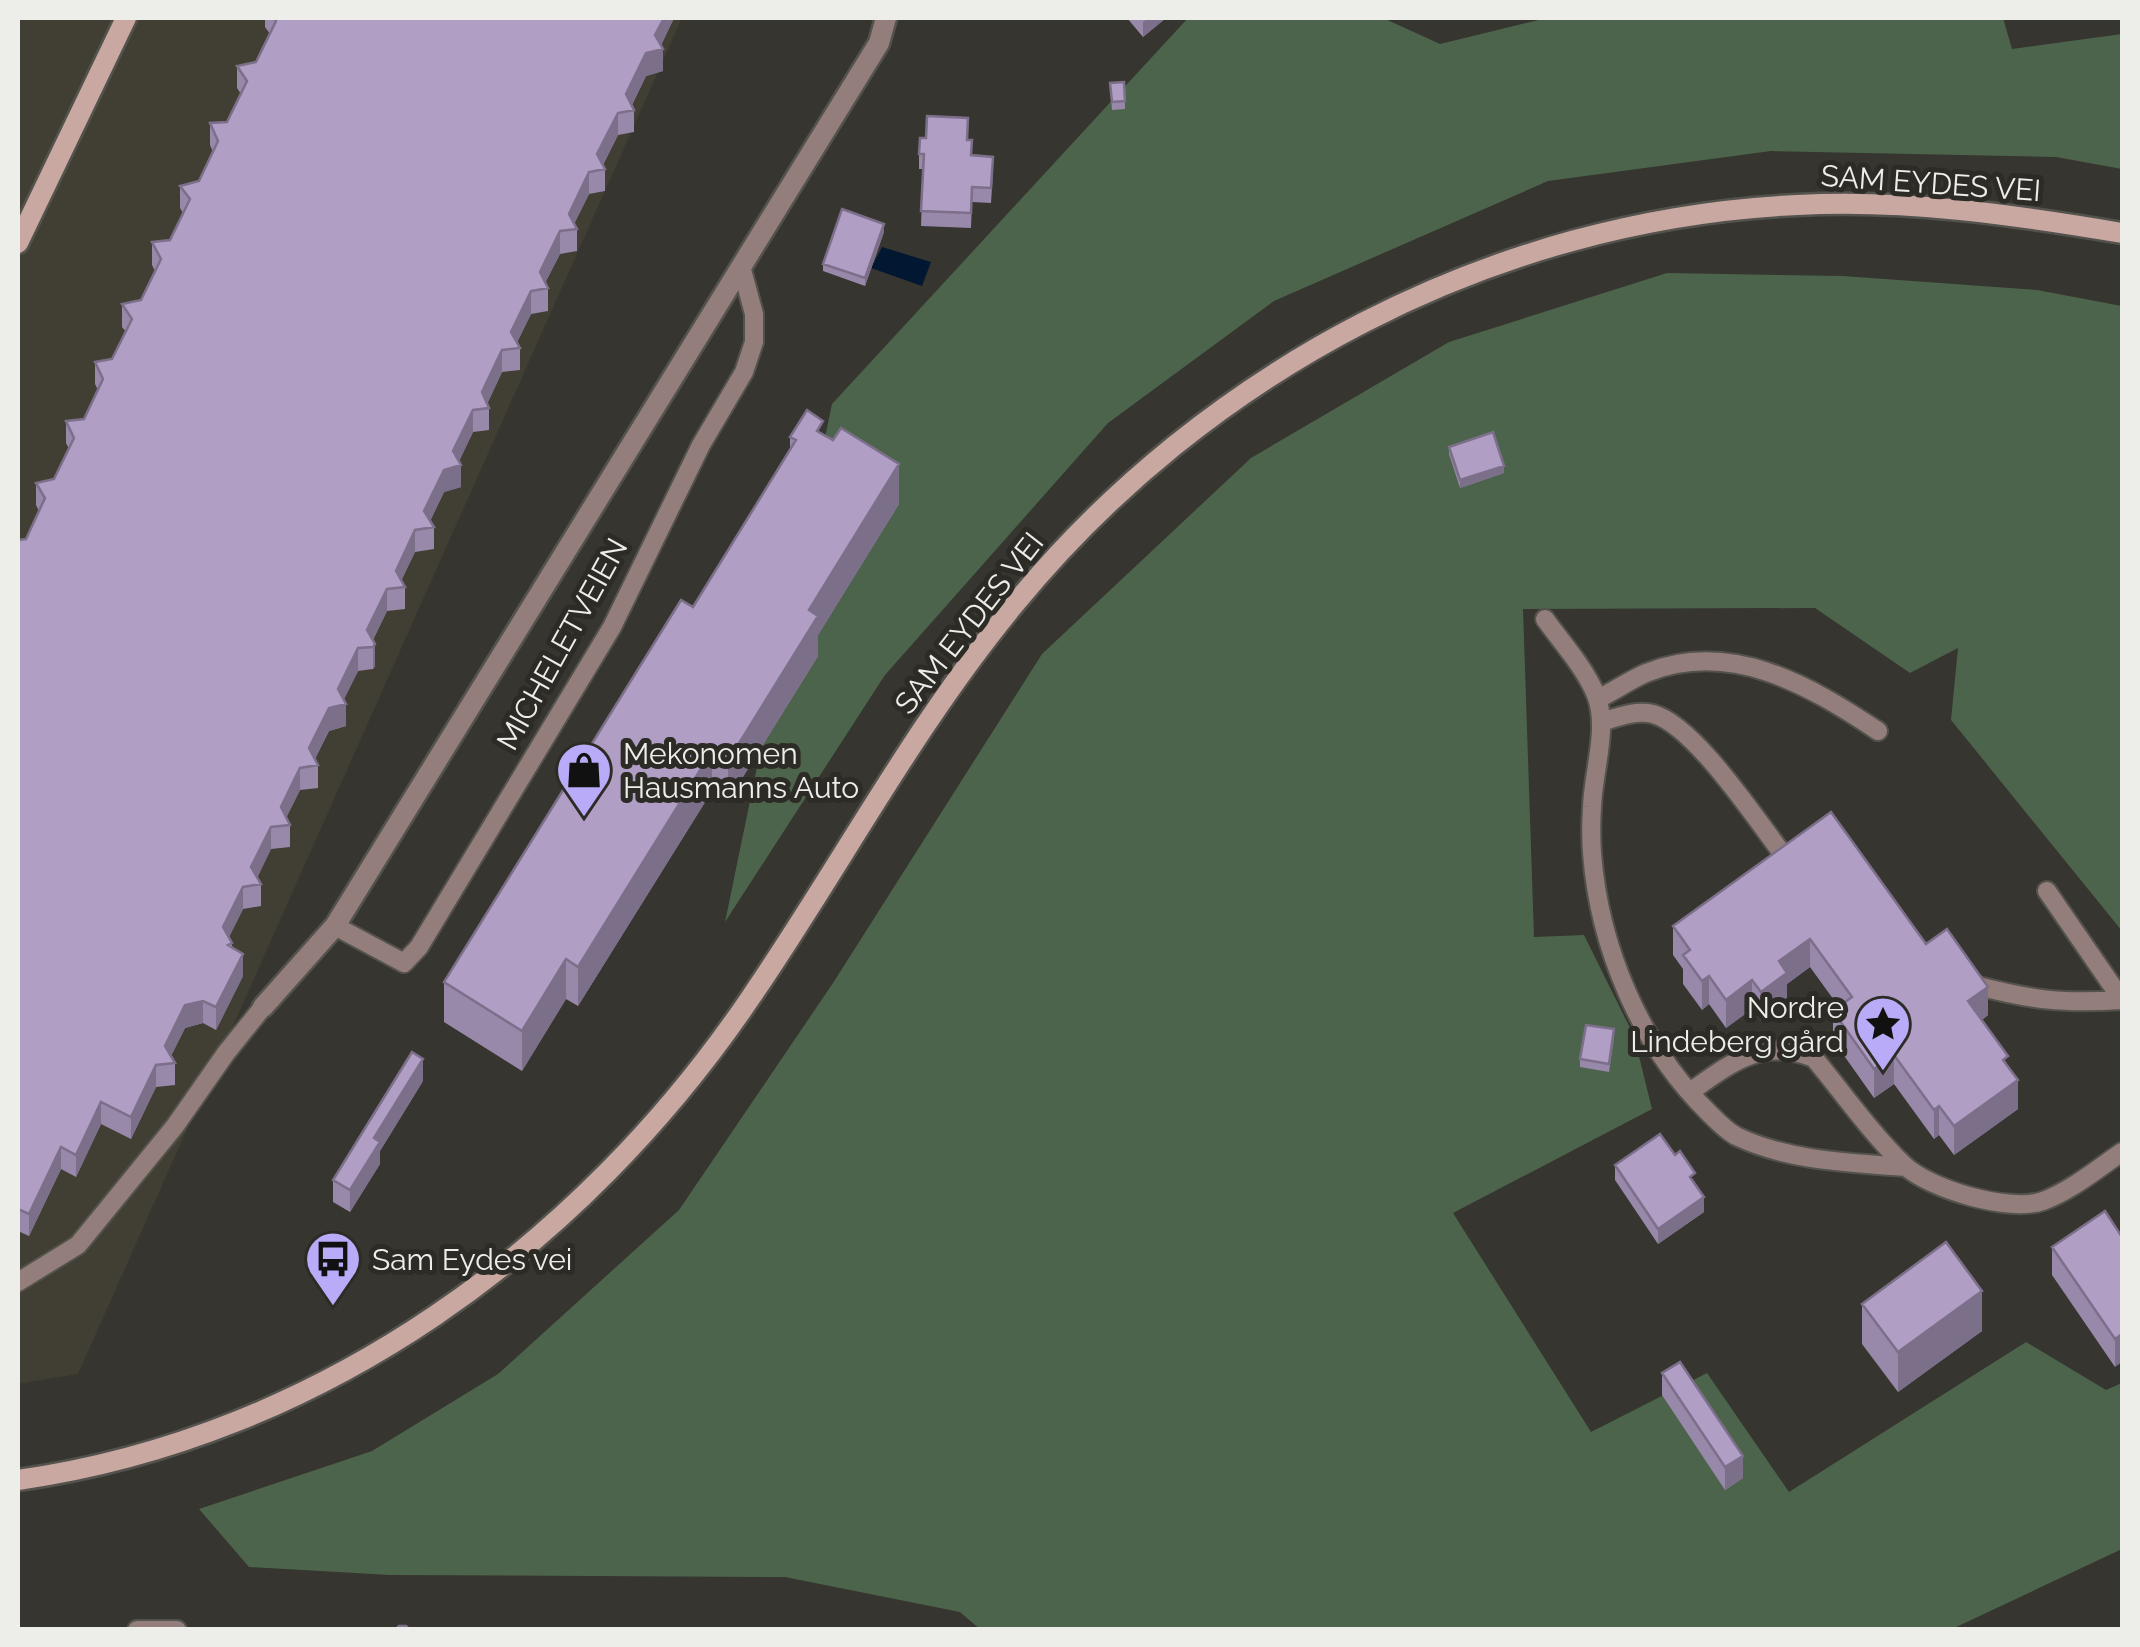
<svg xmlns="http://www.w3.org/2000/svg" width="2140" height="1647" font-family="Raleway,sans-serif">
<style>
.built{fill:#413f33}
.green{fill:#4c644b}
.water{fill:#021832}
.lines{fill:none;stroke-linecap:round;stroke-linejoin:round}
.service-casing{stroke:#53524d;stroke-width:22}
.minor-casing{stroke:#53524d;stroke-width:25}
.secondary-casing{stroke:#53524d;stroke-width:25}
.service{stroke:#937e7b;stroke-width:18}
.minor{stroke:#937e7b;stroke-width:20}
.secondary{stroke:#c9a8a2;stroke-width:20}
.wall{fill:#9888a9}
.shaded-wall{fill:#7c6f8a}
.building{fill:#b19ec5;stroke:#7c6f8a;stroke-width:2.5}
.labels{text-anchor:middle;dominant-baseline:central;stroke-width:10;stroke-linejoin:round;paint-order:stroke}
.street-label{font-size:30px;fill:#edede9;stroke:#2c2b26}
.poi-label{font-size:30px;fill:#edede9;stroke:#2c2b26;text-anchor:start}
</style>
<rect width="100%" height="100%" fill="#36352f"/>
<path class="built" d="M18,18H682L78,1374L18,1384Z"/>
<path class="green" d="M1188,18H1383L1440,44L1547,18H2003L2012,49L2122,34V169L2056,157L1771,151L1548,181L1274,301L1108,423L885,675L725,922L832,404Z
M1667,273L1843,276L2037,290L2122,306V931L1951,720L1958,648L1910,673L1815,608L1523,609L1534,937L1584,935L1634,1036L1652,1109L1453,1213L1591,1432L1707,1373L1789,1492L2026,1342L2106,1390L2122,1383V1549L1952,1629L981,1630L960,1612L785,1577L390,1575L249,1567L199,1509L372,1451L498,1374L679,1210L833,983L1042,654L1251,458L1449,342Z"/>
<path class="water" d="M882,247L931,262L922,286L871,268Z"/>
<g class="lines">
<g class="service-casing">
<path id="service" d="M1545,619C1562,643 1585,668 1596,695C1609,728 1593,772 1592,807C1591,822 1591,838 1592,853C1599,946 1640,1045 1707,1111C1716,1120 1725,1130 1736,1136C1788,1161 1849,1163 1906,1167
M1598,699C1614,691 1630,680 1646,673C1730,639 1809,685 1878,731
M1601,722C1618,717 1635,710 1653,714C1695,725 1760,825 1788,861
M2047,891L2122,1000
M335,926L404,963L419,947L612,627L701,445L744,372L754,342V314L741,266
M1974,985C2032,1000 2062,1004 2122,1000
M1690,1092C1731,1063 1762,1037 1814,1058C1843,1093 1871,1133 1904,1165C1929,1189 2010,1213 2043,1201C2072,1190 2097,1169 2122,1152
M18,1282L78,1245L175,1126L226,1053L263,1007
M137,1630H177"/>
</g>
<g class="minor-casing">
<path id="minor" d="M263,1007L335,926L879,43L886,18"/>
</g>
<g class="secondary-casing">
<path id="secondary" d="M18,243L126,18
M18,1480C320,1437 582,1247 751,997C840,867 914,726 1014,605C1205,371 1494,219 1797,205C1906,199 2015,215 2122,233"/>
</g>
<use href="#service" class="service"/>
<use href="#minor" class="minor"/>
<use href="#secondary" class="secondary"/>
</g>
<path class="wall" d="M265,18H674L661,45L663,71L646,76L632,105L634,110V132L618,135L603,165L605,169V191L589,194L574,224L577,229V251L560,254L545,283L548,288V311L531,314L517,342L520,348V370L502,372L487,404L489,408V430L473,432L459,461L461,487L444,492L430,521L434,527V549L415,552L401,580L405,587V609L387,611L373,640L375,666L373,669L358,671L344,699L346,726L329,731L315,759L318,765V788L300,790L286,818L290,825V847L271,849L257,877L261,884V906L243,909L229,937L243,976L216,1030L203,1023L185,1028L171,1056L175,1063V1085L156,1087L131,1139L101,1124L76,1177L61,1169L29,1236L18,1231V540L26,539L39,511L36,505V483L54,479L69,449L66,443V421L84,419L98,390L95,384V362L112,359L126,332L122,327V304L141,300L155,271L152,265V242L170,240L183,213L180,208V186L199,181L213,152L210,145V123L227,122L241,94L237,88V66L256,62L270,34L265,27Z
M1127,18H1166L1143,37Z
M1124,82L1125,109L1112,110L1110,83Z
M968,140L972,155L993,172L991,203L972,202L971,228L921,226L923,169H919V154Z
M884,232L865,286L823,271V264Z
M823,435L899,504L818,635V656L728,801L712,791L578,1006L566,999L522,1071L444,1022V982L693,607L790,450V437Z
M1449,447L1504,473L1460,488L1449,454Z
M1673,926L1926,944L1988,1015L1982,1020L2008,1066L2018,1109L1954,1155L1939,1135L1934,1139L1894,1084L1874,1098L1833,1040V1011L1839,1007L1810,967L1787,984V1002L1761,1021L1752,1009L1726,1028L1709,1004L1702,1010L1683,984V969L1673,955Z
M1614,1037L1609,1072L1580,1067V1059Z
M423,1081L380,1151V1164L350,1212L333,1202V1180Z
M1615,1165L1695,1185L1704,1212L1658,1244L1615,1180Z
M2122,1237L2115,1367L2052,1275V1247Z
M1862,1304L1982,1331L1898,1392L1862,1344Z
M1662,1373L1743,1478L1725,1490L1662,1395Z"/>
<path class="shaded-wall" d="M664,18H674L659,50L663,49V71L646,76L629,111L626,94Z
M1148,18H1166L1143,37V22Z
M618,113V135L600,170L597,154Z
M589,172V194L571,230L569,214Z
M884,224V232L865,286V278Z
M560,231V254L542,289L540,272Z
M531,291V314L514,349L511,332Z
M502,350V372L485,409L482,392Z
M473,410V432L457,466L461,465V487L444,492L427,528L424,511Z
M899,464V504L818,635V656L728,801V761L809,610Z
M1504,466V473L1460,488V480Z
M415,530V552L398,588L396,571Z
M387,589V611L369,647L367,630Z
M375,644V666L373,669V647Z
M358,648V671L341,705L346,704V726L329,731L311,766L309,748Z
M712,751V791L578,1006V967Z
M300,768V790L282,826L281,807Z
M271,827V849L254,885L251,867Z
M243,887V909L223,949V927Z
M1810,939V967L1787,984V1002L1761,1021V992L1779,961Z
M243,954V976L216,1030V1007Z
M566,959V999L522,1071V1031Z
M1709,976V1004L1702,1010V981Z
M1752,980V1009L1726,1028V1000Z
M1988,987V1015L1968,1030V1001Z
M203,1001V1023L185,1028L167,1064L165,1046L185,1005Z
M1894,1055V1084L1874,1098V1069Z
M423,1059V1081L380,1151V1164L350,1212V1190L374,1138Z
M156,1065V1087L131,1139V1117Z
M2018,1080V1109L1954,1155V1126Z
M101,1102V1124L76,1177V1155Z
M1939,1106V1135L1934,1139V1110Z
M61,1147V1169L29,1236V1214Z
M1704,1197V1212L1658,1244V1229Z
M1982,1291V1331L1898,1392V1352Z
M2122,1334V1362L2115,1367V1339Z
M1743,1456V1478L1725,1490V1467Z"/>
<path class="building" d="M274,18H664L655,35L663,49L646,53L626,94L634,110L618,113L597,154L605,169L589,172L569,214L577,229L560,231L540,272L548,288L531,291L511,332L520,348L502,350L482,392L489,408L473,410L453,451L461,465L444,470L424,511L434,527L415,530L396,571L405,587L387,589L367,630L375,644L373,647L358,648L338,689L346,704L329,708L309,748L318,765L300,768L281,807L290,825L271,827L251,867L261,884L243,887L223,927L232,943L228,945L243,954L216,1007L203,1001L185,1005L165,1046L175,1063L156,1065L131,1117L101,1102L76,1155L61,1147L29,1214L18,1209V540L26,539L45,498L36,483L54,479L74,438L66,421L84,419L103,379L95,362L112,359L132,319L122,304L141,300L161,259L152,242L170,240L190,199L180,186L199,181L218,141L210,123L227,122L247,81L237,66L256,62L276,21Z
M1124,82L1125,101L1112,102L1110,83Z
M927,116L968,118L967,140H972L971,155L993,157L991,188L972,187L971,213L921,211L924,154H919L920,138H926Z
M842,209L884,224L865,278L823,264Z
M807,410L823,421L817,431L833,440L841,428L899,464L809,610L818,616L728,761L712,751L578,967L566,959L522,1031L444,982L681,600L693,607L796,440L790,437Z
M1493,432L1504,466L1460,480L1449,447Z
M1831,812L1926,944L1947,929L1988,987L1968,1001L2008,1056L2003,1060L2018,1080L1954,1126L1939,1106L1934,1110L1894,1055L1874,1069L1833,1011L1852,997L1810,939L1779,961L1787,973L1761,992L1752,980L1726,1000L1709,976L1702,981L1683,955L1690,950L1673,926Z
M1586,1025L1614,1029L1609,1064L1580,1059Z
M412,1052L423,1059L374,1138L380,1142L350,1190L333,1180Z
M1660,1134L1675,1155L1680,1151L1695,1173L1690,1177L1704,1197L1658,1229L1615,1165Z
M2105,1211L2122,1237V1334L2115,1339L2052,1247Z
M1946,1242L1982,1291L1898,1352L1862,1304Z
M1680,1362L1743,1456L1725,1467L1662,1373Z
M399,1626H406L410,1630H395Z"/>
<defs>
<g id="shop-pin" transform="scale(2.875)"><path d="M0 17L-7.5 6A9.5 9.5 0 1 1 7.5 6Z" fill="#b9abf7" stroke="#2c2b26"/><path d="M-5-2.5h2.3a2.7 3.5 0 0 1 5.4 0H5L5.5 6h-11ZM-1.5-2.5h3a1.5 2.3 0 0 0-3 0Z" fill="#111"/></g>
<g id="sight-pin" transform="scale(2.875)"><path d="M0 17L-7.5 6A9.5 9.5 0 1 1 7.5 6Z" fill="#b9abf7" stroke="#2c2b26"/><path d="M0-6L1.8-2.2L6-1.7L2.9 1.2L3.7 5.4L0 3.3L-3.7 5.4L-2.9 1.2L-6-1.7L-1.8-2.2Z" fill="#111"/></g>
<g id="bus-pin" transform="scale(2.875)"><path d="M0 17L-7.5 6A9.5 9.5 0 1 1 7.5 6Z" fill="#b9abf7" stroke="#2c2b26"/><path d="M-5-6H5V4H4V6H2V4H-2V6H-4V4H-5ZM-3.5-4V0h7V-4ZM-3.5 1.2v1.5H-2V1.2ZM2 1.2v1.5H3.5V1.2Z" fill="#111"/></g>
</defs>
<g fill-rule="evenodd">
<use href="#shop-pin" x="584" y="770"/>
<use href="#sight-pin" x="1883" y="1024"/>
<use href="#bus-pin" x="333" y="1259"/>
</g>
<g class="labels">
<g class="street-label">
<text transform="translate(1931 183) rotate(4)">SAM EYDES VEI</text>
<text transform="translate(969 623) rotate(-52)">SAM EYDES VEI</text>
<text transform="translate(562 644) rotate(-61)">MICHELETVEIEN</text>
</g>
<g class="poi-label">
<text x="623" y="753">Mekonomen<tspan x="623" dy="34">Hausmanns Auto</tspan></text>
<text x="1844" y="1007" text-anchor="end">Nordre<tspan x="1844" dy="34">Lindeberg gård</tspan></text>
<text x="372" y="1259">Sam Eydes vei</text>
</g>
</g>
<rect width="2140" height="1647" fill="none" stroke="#edede9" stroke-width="40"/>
</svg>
